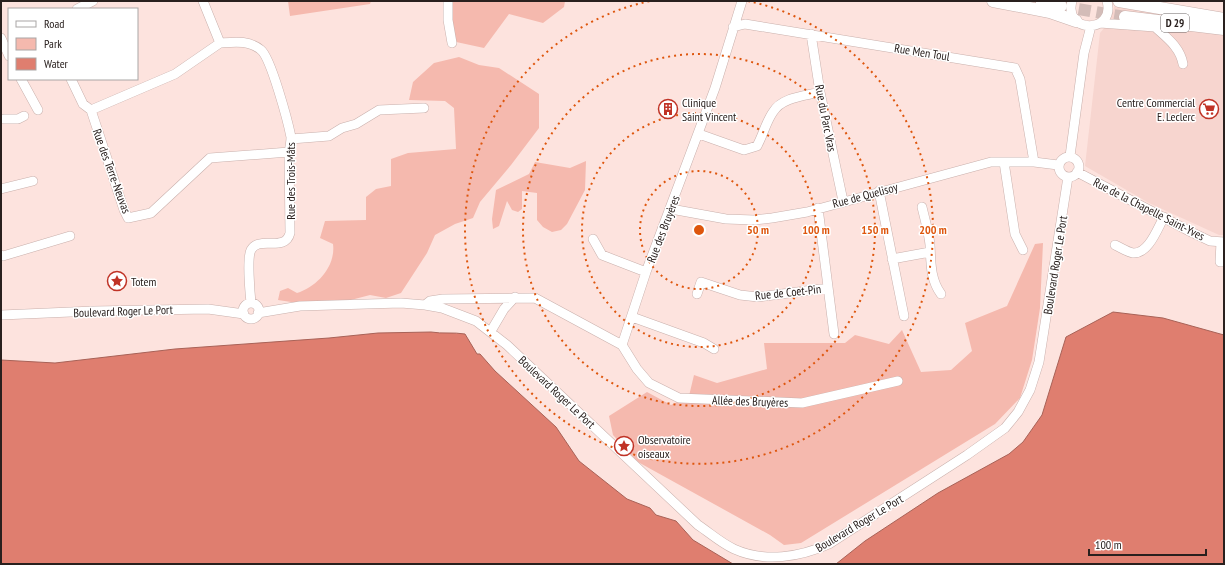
<svg xmlns="http://www.w3.org/2000/svg" width="1225" height="565" font-family="'PT Sans Narrow',sans-serif">
<style>
.built{fill:#f7d5cf}
.green{fill:#f5b9ae}
.water{fill:#df7e6f;stroke:#a86257}
.lines{fill:none;stroke-linecap:round;stroke-linejoin:round}
.major-tunnel{stroke:#d3bcb8;stroke-width:12;stroke-dasharray:12 6;stroke-linecap:butt}
.minor-casing{stroke:#c9b0ac;stroke-width:10}
.major-casing{stroke:#c9b0ac;stroke-width:13}
.minor{stroke:#fff;stroke-width:9}
.major{stroke:#fff;stroke-width:12}
.ring{fill:none;stroke:#de560d;stroke-width:2;stroke-dasharray:2 4}
.labels{text-anchor:middle;dominant-baseline:central;stroke-width:3;stroke-linejoin:round;paint-order:stroke}
.shield{fill:#fff;stroke:#696362;stroke-width:1}
.shield-label{font-size:11px;font-weight:bold;fill:#29201e}
.street-label{font-size:12px;fill:#29201e;stroke:#fff}
.poi-label{font-size:12px;fill:#29201e;stroke:#fff;text-anchor:start}
.centre{fill:#de560d;stroke:#fff;stroke-width:2}
.ring-label{font-size:12px;text-anchor:middle;font-weight:bold;fill:#de560d;stroke:#fff;stroke-width:3;stroke-linejoin:round;paint-order:stroke}
</style>
<rect width="100%" height="100%" fill="#fde3de"/>
<path class="built" d="M1116,1H1143L1224,35V235H1219L1149,203L1085,166L1100,33L1110,21Z"/>
<path class="green" d="M288,1H371L370,4L290,16Z
M446,1H565L564,7L543,23L509,14L484,48L447,40Z
M459,57L479,65L499,68L539,94V128L511,165L480,202L473,218L455,224L435,235L427,253L401,293L386,298L370,295L347,301L311,305L278,300L280,291L288,288L297,293C317,287 336,266 333,244L320,238L325,221L366,220V197L376,189L391,186V159L408,153L456,149L454,108L445,101L409,100L413,82L434,63Z
M586,161L585,190L567,224L561,230L552,232L543,227L537,220V193L522,191V209L518,212L512,210L507,201L499,226L493,229L492,219L496,190L529,174L535,162L570,168Z
M1043,243L1040,308L1032,360L1020,398L995,424L801,543L784,545L770,535L638,462L613,435L609,416L647,392L671,405L689,396L694,375L717,383L767,369L764,343H845L855,335L889,344L902,330L921,372L951,370L972,351L965,323L1007,306L1035,244Z"/>
<path class="water" d="M1113,312L1163,318L1224,335V564H836L865,541L938,493L1009,454L1023,442L1042,415L1066,337Z
M431,332C443,334 453,332 465,334L477,354H480L495,371L556,427L579,461L627,499L650,508L656,515L676,521L693,540L733,564H1V360L55,363L175,349L329,338L378,333Z"/>
<g class="lines">
<path class="major-tunnel" d="M1061,6L1125,17"/>
<g class="minor-casing">
<path id="minor" d="M203,1L220,43C235,42 249,40 261,50C271,58 288,122 291,137C291,142 290,147 289,152L290,233C285,253 259,235 251,250C247,257 250,293 251,303
M448,1V20L452,43
M1072,1C1063,34 1116,34 1107,1
M77,9L93,1
M1100,23L1155,27C1167,38 1180,47 1183,64
M733,27L745,24L1015,68L1020,79L1034,162
M811,34L820,92L843,201
M1,38L9,56
M220,43L175,74L91,110L124,210L128,218L151,213L210,158L289,152
M21,79L38,110
M71,79L83,104L91,110
M4,119H18L24,116
M699,134L744,150L757,146C763,135 766,122 773,112C782,97 805,96 820,92
M291,139L329,136L342,128L356,124L379,110L424,108
M1070,156L1084,53L1091,26
M1059 167a10 10 0 1 1 20 0a10 10 0 1 1-20 0Z
M1004,162L1015,234L1023,250
M1077,172L1191,232L1210,241L1224,242
M1,189L33,181
M879,191L904,316
M922,207C925,220 929,233 930,245C931,262 930,279 941,294
M818,208L834,334
M671,209L726,219L754,220L772,218L807,212L991,162H1034L1058,165
M593,239L602,255L646,272
M1221,242L1220,262H1224
M1115,245C1120,247 1127,252 1133,253C1149,254 1158,227 1164,217
M1,255L3,256L70,236
M892,259L930,252
M697,294L701,282L740,295L758,297L828,288
M243 311a8 8 0 1 1 16 0a8 8 0 1 1-16 0Z
M425,305L430,301L443,299L535,298L622,345L646,272L715,88L742,1
M258,313L300,306L401,303L425,305L442,308L476,321L507,345L698,525C710,533 721,543 734,549C765,563 800,557 829,544L967,455L1005,428L1018,412L1030,390L1039,362L1068,177
M1,315L94,311L208,309L244,314
M632,317L704,343L714,349
M491,331L504,309L515,297
M622,345L637,369L649,383L679,398L802,403L898,381"/>
</g>
<g class="major-casing">
<path id="major" d="M993,1L1050,12L1076,21
M1119,1L1224,19
M1042,3L1061,6
M1125,17L1224,29"/>
</g>
<use href="#minor" class="minor"/>
<use href="#major" class="major"/>
</g>
<g class="ring">
<circle cx="699" cy="230" r="59"/>
<circle cx="699" cy="230" r="117"/>
<circle cx="699" cy="230" r="176"/>
<path d="M748 1A234 234 0 1 1 650 1"/>
</g>
<defs>
<g id="building-ring" transform="scale(1)"><circle r="9.5" fill="#fff" stroke="#c03326" stroke-width="1.5"/><path d="M-4-6H4V6H1V3H-1V6H-4ZM-2.5-4.3h1.7v1.8h-1.7ZM.8-4.3h1.7v1.8H.8ZM-2.5-1h1.7V.8h-1.7ZM.8-1h1.7V.8H.8Z" fill="#c03326"/></g>
<g id="supermarket-ring" transform="scale(1)"><circle r="9.5" fill="#fff" stroke="#c03326" stroke-width="1.5"/><path d="M-6-5.5h2.5l.6 2H6L4.5 2H-2.5L-4.4-4H-6ZM-1.5 3.2a1.3 1.3 0 1 0 .1 0ZM3 3.2a1.3 1.3 0 1 0 .1 0Z" fill="#c03326"/></g>
<g id="sight-ring" transform="scale(1)"><circle r="9.5" fill="#fff" stroke="#c03326" stroke-width="1.5"/><path d="M0-6L1.8-2.2L6-1.7L2.9 1.2L3.7 5.4L0 3.3L-3.7 5.4L-2.9 1.2L-6-1.7L-1.8-2.2Z" fill="#c03326"/></g>
</defs>
<g fill-rule="evenodd">
<use href="#building-ring" x="668" y="109"/>
<use href="#supermarket-ring" x="1209" y="109"/>
<use href="#sight-ring" x="117" y="281"/>
<use href="#sight-ring" x="624" y="446"/>
</g>
<g class="labels">
<rect class="shield" x="1161" y="14" width="28" height="18" rx="3"/>
<g class="shield-label">
<text x="1175" y="23">D 29</text>
</g>
<g class="street-label">
<text transform="translate(922 52) rotate(9)">Rue Men Toul</text>
<text transform="translate(826 118) rotate(79)">Rue du Parc Vras</text>
<text transform="translate(112 171) rotate(70)">Rue des Terre-Neuvas</text>
<text transform="translate(290 181) rotate(-90)">Rue des Trois-Mâts</text>
<text transform="translate(865 195) rotate(-15)">Rue de Quelisoy</text>
<text transform="translate(1149 209) rotate(27)">Rue de la Chapelle Saint-Yves</text>
<text transform="translate(663 229) rotate(-69)">Rue des Bruyères</text>
<text transform="translate(1055 265) rotate(-81)">Boulevard Roger Le Port</text>
<text transform="translate(788 292) rotate(-6)">Rue de Coet-Pin</text>
<text transform="translate(123 311) rotate(-2)">Boulevard Roger Le Port</text>
<text transform="translate(557 392) rotate(43)">Boulevard Roger Le Port</text>
<text transform="translate(750 401) rotate(2)">Allée des Bruyères</text>
<text transform="translate(859 523) rotate(-31)">Boulevard Roger Le Port</text>
</g>
<g class="poi-label">
<text x="682" y="102">Clinique<tspan x="682" dy="14">Saint Vincent</tspan></text>
<text x="1195" y="102" text-anchor="end">Centre Commercial<tspan x="1195" dy="14">E. Leclerc</tspan></text>
<text x="131" y="281">Totem</text>
<text x="638" y="439">Observatoire<tspan x="638" dy="14">oiseaux</tspan></text>
</g>
</g>
<circle cx="699" cy="230" r="6" class="centre"/>
<g class="ring-label">
<text x="758" y="234">50 m</text>
<text x="816" y="234">100 m</text>
<text x="875" y="234">150 m</text>
<text x="933" y="234">200 m</text>
</g>
<rect width="1225" height="565" fill="none" stroke="#29201e" stroke-width="4"/>
<rect x="8" y="8" width="130" height="72" fill="#ffffff" stroke="#a9a6a5"/>
<rect x="16" y="21" width="20" height="6" fill="#ffffff" stroke="#a9a6a5"/>
<text x="44" y="28" font-size="12" fill="#29201e">Road</text>
<rect x="16" y="38" width="20" height="12" fill="#f5b9ae" stroke="#a9a6a5"/>
<text x="44" y="48" font-size="12" fill="#29201e">Park</text>
<rect x="16" y="58" width="20" height="12" fill="#df7e6f" stroke="#a9a6a5"/>
<text x="44" y="68" font-size="12" fill="#29201e">Water</text>
<path d="M1089 549v6h117v-6" fill="none" stroke="#29201e" stroke-width="2"/>
<text x="1095" y="549" font-size="12" fill="#29201e" stroke="#ffffff" stroke-width="3" paint-order="stroke">100 m</text>
</svg>
